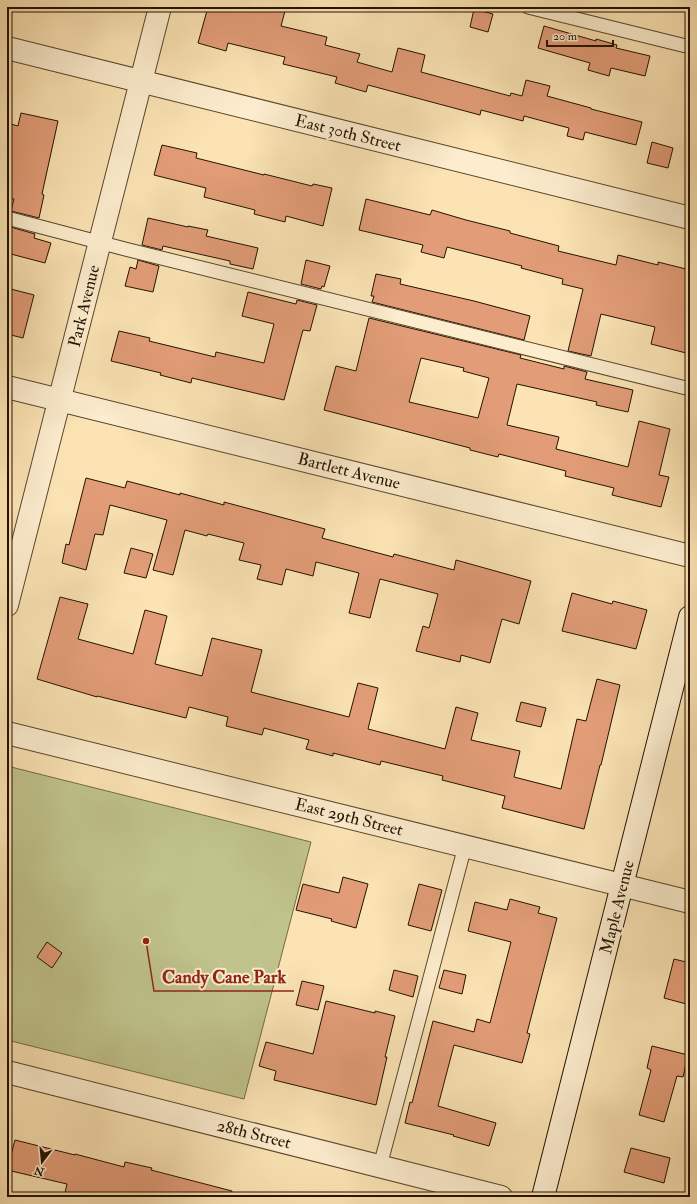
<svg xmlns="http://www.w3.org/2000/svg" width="697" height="1204" font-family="'IM FELL Double Pica',serif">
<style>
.green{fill:#c0c38c;stroke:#726a46}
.building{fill:#e29d78;stroke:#241100;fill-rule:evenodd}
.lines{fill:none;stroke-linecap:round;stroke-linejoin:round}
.lane-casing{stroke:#5a462d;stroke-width:15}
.street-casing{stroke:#5a462d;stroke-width:24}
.secondary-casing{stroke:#241100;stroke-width:24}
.lane{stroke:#fcedce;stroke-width:13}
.street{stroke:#fcedce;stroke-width:22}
.secondary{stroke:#fcedce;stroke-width:22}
.labels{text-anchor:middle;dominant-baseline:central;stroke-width:4;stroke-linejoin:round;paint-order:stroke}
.street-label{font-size:17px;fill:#241100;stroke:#fcedce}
.leader{fill:none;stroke:#8f2418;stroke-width:1.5}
.callout-dot{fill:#8f2418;stroke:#fcedce;stroke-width:1.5}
.callout-label{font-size:18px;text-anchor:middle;font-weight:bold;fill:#8f2418;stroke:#fcedce;stroke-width:4;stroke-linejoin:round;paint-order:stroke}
</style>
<rect width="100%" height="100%" fill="#fbe3b3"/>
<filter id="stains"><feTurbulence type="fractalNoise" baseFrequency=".005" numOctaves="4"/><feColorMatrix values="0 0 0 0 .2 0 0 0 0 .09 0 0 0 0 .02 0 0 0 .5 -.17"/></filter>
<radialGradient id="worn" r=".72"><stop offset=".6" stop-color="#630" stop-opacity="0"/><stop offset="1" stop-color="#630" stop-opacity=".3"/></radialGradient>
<path class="green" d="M7,766L311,842L244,1099L7,1040Z"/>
<path class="building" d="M208,7H268L285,11L281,26L327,37L325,45L360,54L357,62L392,72L398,48L425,55L421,72L510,96L511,93L522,96L526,80L550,86L547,96L591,108V109L642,122L636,145L585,132L583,140L567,136L569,128L524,116L523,121L481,110L480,115L368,85L366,92L335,83L337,77L283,64L285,57L228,43L226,51L198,43Z
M474,9L493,14L488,32L470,27Z
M544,26L596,41V39L617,45L616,48L650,56L645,76L611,68L609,76L588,70L590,63L538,48Z
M21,113L58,121L42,194L44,195L39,218L11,211L14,199L7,198V123L18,126Z
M652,142L673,148L668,168L647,163Z
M162,145L197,153L196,158L264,175V174L312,186L313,184L332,188L323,226L286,216L285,222L254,214L255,210L204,197L206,188L154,175Z
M366,199L430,215L432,210L466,220L510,231V233L559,246L558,251L616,265L618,255L658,265V262L690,270V354L651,344L655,327L601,314L591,356L568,351L583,289L562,284L563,279L521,268L522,266L447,247L444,258L421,252L423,245L359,230Z
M148,218L188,227V226L208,230L206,236L258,248L253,269L230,264V261L163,246L162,250L142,245Z
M7,226L35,234L34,238L51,243L45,263L7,253Z
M138,260L159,266L153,292L125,286L130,267L136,269Z
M306,260L330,266L324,287L322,286L321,289L301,284Z
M376,274L401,279L400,284L474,301L530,316L524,340L372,302L374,296H371Z
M7,288L34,295L23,338L7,334Z
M248,292L296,304L297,300L317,305L310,331L303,330L284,400L192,378L191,383L160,375L161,373L111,361L119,331L150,338L149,341L215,357L216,352L264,363L274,324L242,316Z
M369,318L521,355L520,358L564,369V366L587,372L585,379L633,390L628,412L596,405L597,402L517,384L507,425L559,437L556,449L628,467L639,421L670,429L659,475L669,477L661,507L612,495L614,488L565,476L566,471L499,454L498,457L470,450V448L324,410L336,366L356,371ZM421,358L464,368L463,371L489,378L478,418L409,402Z
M86,478L125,488L127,481L180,495V493L224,505V502L325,529L322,538L393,557L394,554L454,570L456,560L531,581L519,624L502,619L490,663L461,655L460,662L416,651L423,626L429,628L438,594L380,579L370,618L349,613L359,573L316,562L313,576L286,569L282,585L257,579L261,565L239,560L244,543L208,534L207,536L185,530L173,575L153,570L167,520L110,505L103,535L95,534L86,570L62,563L66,544L69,545Z
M131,548L153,554L146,578L124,573Z
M572,593L612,604L613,601L647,610L636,649L562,631Z
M60,597L88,604L78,639L133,654L145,610L167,616L155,664L202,676L212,638L262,650L251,692L349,717L358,683L378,688L368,729L445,749L456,707L478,713L471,740L520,751L514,777L561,789L577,719L586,721L597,679L620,685L601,765H600L584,829L502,808L505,796L442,780L443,776L381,761L380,765L333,753V756L306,749L309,740L264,728L262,735L226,726L228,717L189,707L186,718L97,696V697L37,679Z
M521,702L546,708L541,727L516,721Z
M343,877L368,884L356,928L331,921L332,919L296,910L303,884L339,893Z
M419,884L442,890L431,931L408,925Z
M510,899L540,907L538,913L557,918L527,1033L530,1034L522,1063L454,1045L438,1106L496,1123L489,1146L453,1136L454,1135L405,1123L410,1102L412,1103L433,1021L474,1032L477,1019L490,1023L511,942L468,931L475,902L507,910Z
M47,942L62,953L52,968L37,957Z
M674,959L690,963V1005L664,998Z
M394,970L418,976L413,997L389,990Z
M444,970L466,975L462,994L439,988Z
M302,981L324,986L318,1010L296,1005Z
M326,1001L375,1013V1011L395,1016L385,1057H387L376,1105L274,1080L276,1071L259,1066L266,1042L313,1054Z
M652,1046L688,1055L683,1077L677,1076L664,1122L639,1115L651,1070L647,1068Z
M15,1140L75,1155V1154L124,1167L125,1162L152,1168L151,1170L232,1191L231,1197H164L146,1193L145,1197H64L67,1184L7,1170Z
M631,1148L670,1158L664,1183L624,1172Z"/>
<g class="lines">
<g class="lane-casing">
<path id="lane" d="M528,7L690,47
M7,218L125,249L690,389
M380,1166L465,846"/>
</g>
<g class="street-casing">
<path id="street" d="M7,48L690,218
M7,387L690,556
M7,605L160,7
M7,733L690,902
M7,1072L501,1197"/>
</g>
<g class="secondary-casing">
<path id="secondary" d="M543,1197L690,617"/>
</g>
<use href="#lane" class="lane"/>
<use href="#street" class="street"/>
<use href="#secondary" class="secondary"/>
</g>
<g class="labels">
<g class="street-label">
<text transform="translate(348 133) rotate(14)">East 30th Street</text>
<text transform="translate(84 306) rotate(-76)">Park Avenue</text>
<text transform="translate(349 471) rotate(14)">Bartlett Avenue</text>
<text transform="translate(349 817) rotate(14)">East 29th Street</text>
<text transform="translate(617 907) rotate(-76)">Maple Avenue</text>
<text transform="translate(254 1134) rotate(14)">28th Street</text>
</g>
</g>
<path class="leader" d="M146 941L154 991H294"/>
<circle class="callout-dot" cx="146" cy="941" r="4"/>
<g class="callout-label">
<text x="224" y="983">Candy Cane Park</text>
</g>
<rect width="697" height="1204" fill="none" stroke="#fbe3b3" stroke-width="24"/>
<rect x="8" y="8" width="681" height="1188" fill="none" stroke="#241100" stroke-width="2"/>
<rect x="12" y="12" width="673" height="1180" fill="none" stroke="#241100"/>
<g transform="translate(42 1162) rotate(196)" stroke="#fcedce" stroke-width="3" paint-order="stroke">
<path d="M0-3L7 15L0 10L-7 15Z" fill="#241100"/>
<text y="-6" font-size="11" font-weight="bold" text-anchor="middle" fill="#241100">N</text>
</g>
<path d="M547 40v6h66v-6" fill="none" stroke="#241100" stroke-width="2"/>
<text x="553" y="40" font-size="12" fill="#241100" stroke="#fcedce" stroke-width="3" paint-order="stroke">20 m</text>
<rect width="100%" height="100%" filter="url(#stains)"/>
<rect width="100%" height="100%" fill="url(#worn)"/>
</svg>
